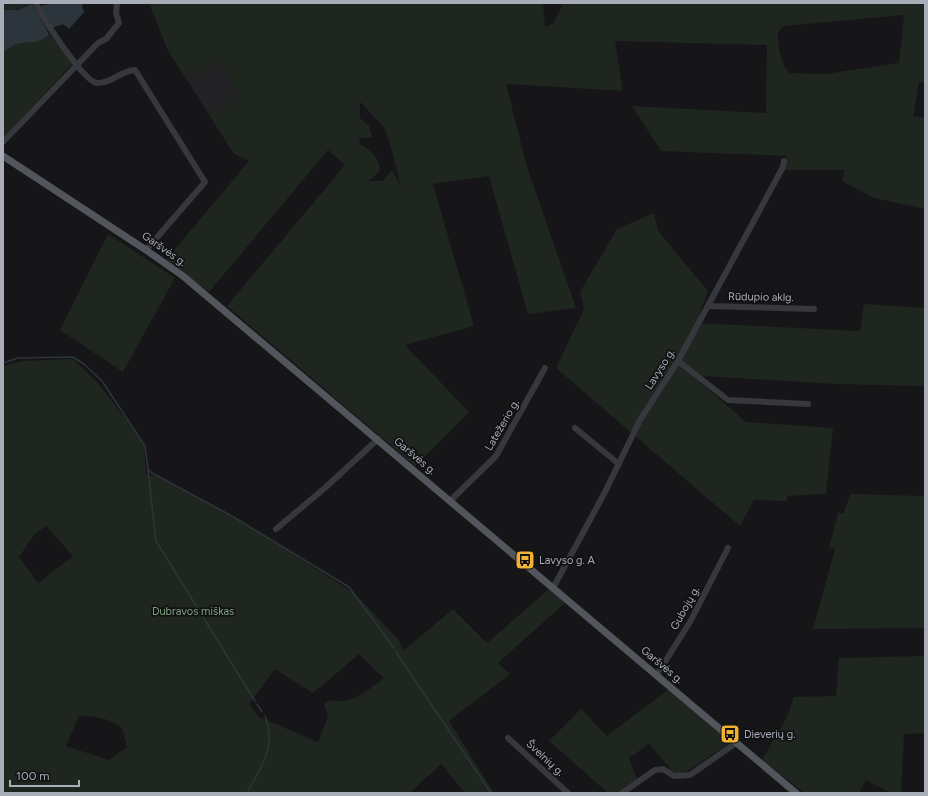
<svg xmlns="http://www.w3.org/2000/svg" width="928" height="796" font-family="Figtree,sans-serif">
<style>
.built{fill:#222225}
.green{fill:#1e261f;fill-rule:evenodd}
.water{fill:#2c353c}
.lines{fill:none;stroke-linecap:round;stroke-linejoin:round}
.stream{stroke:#2c353c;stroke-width:1.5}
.minor{stroke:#37383d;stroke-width:6}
.major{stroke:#53555c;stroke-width:7}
.labels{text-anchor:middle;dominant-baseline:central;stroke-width:3.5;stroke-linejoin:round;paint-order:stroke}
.street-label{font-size:11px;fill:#a8adb8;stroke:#111113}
.poi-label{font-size:11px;fill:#a8adb8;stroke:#111113;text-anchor:start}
.park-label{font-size:11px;fill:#7fa381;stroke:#111113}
</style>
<rect width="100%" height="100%" fill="#161618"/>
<path class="built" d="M220,62L240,95L209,115L185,77Z"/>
<path class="green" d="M3,3H33V5C23,5 14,12 3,10Z
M149,3H543L545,27L554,23L563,3H925V82H919L913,116L925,118V209L874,198L842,181L845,170H785L787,156L661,151L632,106L766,113L767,45L615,41L623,91L506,84L527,167L576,308L528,314L489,176L433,184L474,326L405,345L469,412L415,466L227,306L345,165L328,150L209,292L166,260L249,161L234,154L209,115L240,95L220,62L185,77L168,51ZM904,15L899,63L825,74L789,73C780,62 778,46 778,32L784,26ZM360,102L384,127L389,140L401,187L392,170L383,181H369L380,171C380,158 371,151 360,144L359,139L372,137L369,126L360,118Z
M49,34L74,62L3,138V52C7,50 12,46 17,44C29,41 39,45 49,34Z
M654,213L658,231L708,291L696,323L860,331L864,304L925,308V386L836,384L703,376L699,381L746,422L833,428L826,494L787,496V501L754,500L740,526L556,368L584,309L580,292L617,229Z
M108,234L175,278L123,372L60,330Z
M73,359L98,383L144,443L146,474L158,477L241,521L354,593L398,639L404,650L453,609L487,643L549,589L565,603L498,663L510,674L449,721L494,793H465L441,764L410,793H3V366L23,361ZM46,526L73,556L38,583L19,557L34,535ZM359,654L384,678C367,690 352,706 330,700L324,704L328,717L318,742L259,717L249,704L275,669L313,693ZM79,716C98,716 107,718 122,728L127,747L109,760L66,746Z
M850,494L925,496V628L813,629L835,549L829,548L838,513H844Z
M925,656V733L904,734L901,793H891L866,780L859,793H804L762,760L787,717L794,697L836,696L839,658Z
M669,689L731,742L687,771L675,774L649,744L629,758L637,779L616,793H608L549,741L581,709L607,736Z"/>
<path class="water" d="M52,3H83L82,6L84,12L69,29L63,24L52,28L40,9L41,6Z
M30,5H33L49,34C39,45 29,41 17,44C12,46 7,50 3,52V10H17Z"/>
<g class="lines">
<path class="stream" d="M3,363L18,358L73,357L84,364L102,381L145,446L148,469L152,473L232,516L349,587L394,648
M148,470L156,541L255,701
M396,652L491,793
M257,704L262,712
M247,793C261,767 277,747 265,716"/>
<path class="minor" d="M36,3C41,16 84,82 97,83C110,84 122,70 135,70L205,182L146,250
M3,142L98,43L106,39L119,23L116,13L117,3
M708,306L814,309
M678,361L728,400L808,404
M575,428L619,464
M450,501L496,456L545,368
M276,529L326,487L378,439
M553,588L604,494L640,420L678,361L783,167L784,161
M656,676L690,622L728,548
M508,738L568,793
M622,793L655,770L663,769L674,776L690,775L736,743"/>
<path class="major" d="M3,156L146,250L183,276L796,793"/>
</g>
<defs>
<g id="bus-square" transform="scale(1)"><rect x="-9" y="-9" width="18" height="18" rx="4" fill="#f2b134" stroke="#111113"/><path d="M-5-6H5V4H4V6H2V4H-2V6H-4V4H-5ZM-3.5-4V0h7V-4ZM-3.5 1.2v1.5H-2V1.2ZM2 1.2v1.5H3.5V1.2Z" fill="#111"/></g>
</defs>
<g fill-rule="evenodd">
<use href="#bus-square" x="525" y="560"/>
<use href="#bus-square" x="730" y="734"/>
</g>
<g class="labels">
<g class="street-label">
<text transform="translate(164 249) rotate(35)">Garšvės g.</text>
<text transform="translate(761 297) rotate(1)">Rūdupio aklg.</text>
<text transform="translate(660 369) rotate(-58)">Lavyso g.</text>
<text transform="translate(502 425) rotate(-60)">Latežerio g.</text>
<text transform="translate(415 456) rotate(40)">Garšvės g.</text>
<text transform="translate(685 608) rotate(-61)">Gubojų g.</text>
<text transform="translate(662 665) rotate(40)">Garšvės g.</text>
<text transform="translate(545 758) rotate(43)">Švelnių g.</text>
</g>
<g class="poi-label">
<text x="539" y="560">Lavyso g. A</text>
<text x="744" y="734">Dieverių g.</text>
</g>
<g class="park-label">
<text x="193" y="611">Dubravos miškas</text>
</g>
</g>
<rect width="928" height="796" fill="none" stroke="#a8adb8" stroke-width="8"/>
<path d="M10 780v6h69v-6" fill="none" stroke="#a8adb8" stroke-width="2"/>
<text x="16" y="780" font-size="12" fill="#a8adb8" stroke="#111113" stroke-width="3" paint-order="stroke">100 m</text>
</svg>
